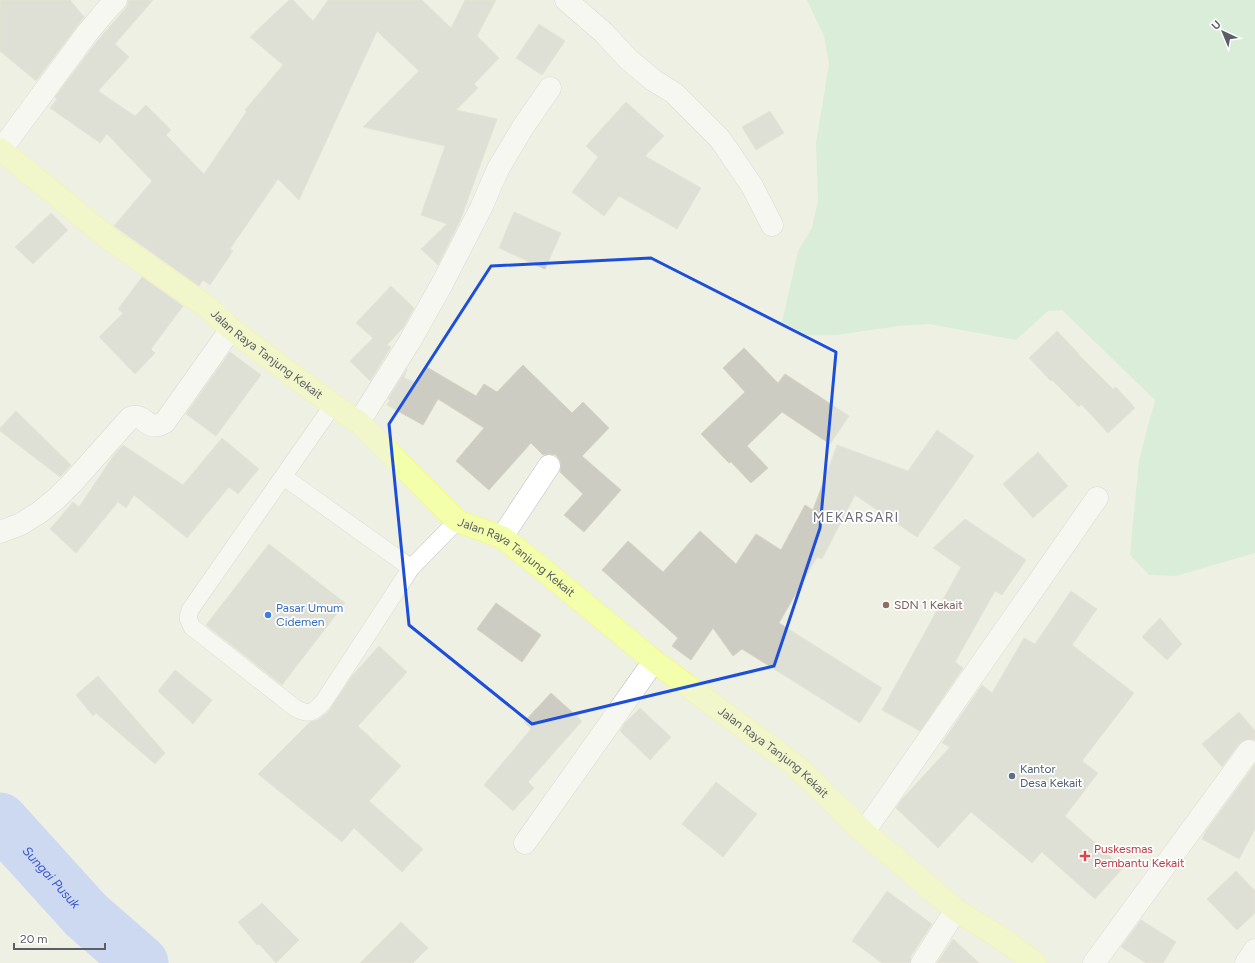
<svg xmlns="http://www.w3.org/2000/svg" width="1255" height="963" font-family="Figtree,sans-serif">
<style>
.green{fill:#bfe9cb}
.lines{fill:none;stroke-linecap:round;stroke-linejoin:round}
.river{stroke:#a5bdff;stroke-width:55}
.building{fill:#cdccc3;stroke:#d5d4c2}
.service-casing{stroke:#bebfc6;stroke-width:18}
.minor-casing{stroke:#bebfc6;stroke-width:23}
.primary-casing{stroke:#f8fa52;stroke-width:23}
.service{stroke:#fff;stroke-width:17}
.minor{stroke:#fff;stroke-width:22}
.primary{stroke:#f3ffaa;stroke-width:22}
.marked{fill:none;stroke:#1d4ed8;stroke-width:3;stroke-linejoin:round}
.education-dot{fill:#8d6e63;stroke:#fff;stroke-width:1.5}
.shop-dot{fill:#3f7fe0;stroke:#fff;stroke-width:1.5}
.service-dot{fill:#5c6f8a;stroke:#fff;stroke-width:1.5}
.health-dot{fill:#e0444e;stroke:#fff;stroke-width:1.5}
.labels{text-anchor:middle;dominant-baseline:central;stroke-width:3.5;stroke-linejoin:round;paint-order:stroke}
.street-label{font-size:12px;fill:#5c5d66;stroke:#fff}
.education-label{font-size:12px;fill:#785e54;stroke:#fff;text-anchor:start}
.shop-label{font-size:12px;fill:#366cbe;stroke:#fff;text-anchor:start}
.service-label{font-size:12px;fill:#4e5e75;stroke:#fff;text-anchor:start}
.health-label{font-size:12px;fill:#be3a42;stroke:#fff;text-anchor:start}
.water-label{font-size:13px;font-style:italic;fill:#3e59cb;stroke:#fff}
.quarter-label{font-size:14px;letter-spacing:1px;fill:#6d6f78;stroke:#fff}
</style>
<rect width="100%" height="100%" fill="#eff0e4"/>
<path class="green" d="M807,0H1255V553L1176,576L1149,575L1130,555L1139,460L1155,400L1062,310L1048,311L1016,340L929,324L899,326L836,335H807L782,322L798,251L812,228L818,200L816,143L829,64L824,36Z"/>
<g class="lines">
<path class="river" id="s1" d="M0,820L86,915L141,963"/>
</g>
<path class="building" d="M0,0H70L84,17L36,81L0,51Z
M128,0H153L115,44L129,57L98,91L135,116L146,105L171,130L166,135L204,174L247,111L245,110L283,65L250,37L289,0H293L313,21L328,0H422L451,28L465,0H496L477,36L499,58L474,84L478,88L456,110L497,119L460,221L438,265L421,249L447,224L421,215L445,146L363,127L419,71L377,31L299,200L278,179L230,249L233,251L210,285L203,280L199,286L114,226L152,181L107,134L100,143L50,108L57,99L55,97L98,40L125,9L128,4Z
M539,24L565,41L542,75L516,58Z
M626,102L664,136L645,156L701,188L677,229L619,196L604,216L572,192L598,157L586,146Z
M770,111L784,133L756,150L742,127Z
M514,212L561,233L545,269L499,248Z
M51,213L68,230L33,264L15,247Z
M142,277L183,306L151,349L155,353L135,374L99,337L123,313L118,309Z
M391,286L414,308L403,328L387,345L391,347L370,381L350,361L373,338L356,323Z
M1057,331L1079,354H1078L1113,389L1116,387L1135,408L1108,433L1081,404L1079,407L1052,380L1051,381L1029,358Z
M744,348L778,383L785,374L849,416L830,444L782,412L747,446L768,468L751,483L731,462L729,463L701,434L745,392L723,368Z
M230,352L261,375L216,436L186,414Z
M523,365L572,413L583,402L609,428L582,456L621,490L584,532L564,515L583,494L560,472L561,466L560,461L556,455L549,454L543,455L531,443L489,490L456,461L484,428L438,399L423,425L387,405L390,400L388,399L407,369L404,378L415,382L425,366L476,396L484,384L497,392Z
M16,411L71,465L60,477L0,431V428Z
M937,430L974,456L917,537L855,495L822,559L817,557L779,623L882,688L860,723L742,649L733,656L713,628L691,660L672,646L678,638L602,570L628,541L663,572L700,531L736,564L756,534L781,550L805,505L813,510L837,445L908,471Z
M222,438L259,469L238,494L229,487L187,538L134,495L126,508L118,502L76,553L50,529L73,502L79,507L114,455L123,445L183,485Z
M1038,452L1068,486L1033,518L1003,484Z
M965,519L1026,560L1002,595L995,591L955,662L963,668L920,731L882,710L961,567L933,548Z
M269,544L345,603L282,685L206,625Z
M1071,591L1097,609L1072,645L1134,693L1082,761L1098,773L1065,816L1123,868L1095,899L1042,852L1032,863L971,812L938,848L896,808L903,798L950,747L942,743L982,685L992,693L1024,638L1035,644Z
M496,603L541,635L522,662L477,629Z
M1160,618L1182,644L1167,660L1142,637Z
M379,646L407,672L358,726L401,766L369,801L423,849L402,872L354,828L342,842L258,774L310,722L318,720L328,712L352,676Z
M175,670L212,700L193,724L158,691Z
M98,676L165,753L155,764L96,713L93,716L76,695Z
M551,693L582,721L528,782L534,788L513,811L484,785L531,729L524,722Z
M640,708L671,737L650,760L620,731L625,723Z
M1239,712L1255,731V740L1250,739L1244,740L1239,744L1222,767L1202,744Z
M1255,764V829L1239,859L1202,839L1206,831Z
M716,782L757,814L723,857L682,824Z
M1236,871L1255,891V913L1237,930L1207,899Z
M887,891L932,924L911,956L910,963H882L852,941Z
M262,903L299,940L276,963L259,944L257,945L238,922Z
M1141,920L1176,942L1163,963H1146L1121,947Z
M401,922L428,948L413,963H360Z
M953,939L979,963H937Z"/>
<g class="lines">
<g class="service-casing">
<path id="service" d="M333,405L190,610L188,618L192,627L295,708C310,716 313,713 324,701L411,568L457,521
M284,477L411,568"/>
</g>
<g class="minor-casing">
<path id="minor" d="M566,0L604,33L628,59L653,80L674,93L720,139L752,186L772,225
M1,150L88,32L109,7L116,0
M359,422L410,341L442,284L481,208L498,169L523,127L550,88
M0,532L21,524L40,512L57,498L73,482L130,418C145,411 146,434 165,422L231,329
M502,537L549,466
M864,832L1097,498
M525,843L654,661
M922,963L956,910
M1094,963L1249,751
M1246,963L1255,950"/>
</g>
<g class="primary-casing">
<g id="primary">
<path id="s2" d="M0,149L111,240L209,308L231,329L333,405L359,422L457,521L502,537L545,571L654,661L796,766L864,832L956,910L1004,940L1035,963"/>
</g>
</g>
<use href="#service" class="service"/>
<use href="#minor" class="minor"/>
<use href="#primary" class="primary"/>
</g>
<path d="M0 0H1255V963H0ZM651,258L836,352L820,528L774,666L532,724L409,625L389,424L491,266Z" fill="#eff0e4" fill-opacity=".55" fill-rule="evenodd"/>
<path class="marked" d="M651,258L836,352L820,528L774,666L532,724L409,625L389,424L491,266Z"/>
<circle class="education-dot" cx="886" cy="605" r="4"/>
<circle class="shop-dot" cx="268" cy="615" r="4"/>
<circle class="service-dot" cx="1012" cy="776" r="4"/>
<path class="health-dot" d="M1083 850h4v4h4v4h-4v4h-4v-4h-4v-4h4z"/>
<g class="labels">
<g class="street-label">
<text stroke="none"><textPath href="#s2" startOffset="337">Jalan Raya Tanjung Kekait</textPath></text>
<text stroke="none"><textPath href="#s2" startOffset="661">Jalan Raya Tanjung Kekait</textPath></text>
<text stroke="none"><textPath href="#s2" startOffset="985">Jalan Raya Tanjung Kekait</textPath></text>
</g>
<g class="education-label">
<text x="894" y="605">SDN 1 Kekait</text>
</g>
<g class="shop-label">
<text x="276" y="608">Pasar Umum<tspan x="276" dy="14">Cidemen</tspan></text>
</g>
<g class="service-label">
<text x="1020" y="769">Kantor<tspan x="1020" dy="14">Desa Kekait</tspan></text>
</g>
<g class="health-label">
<text x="1094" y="849">Puskesmas<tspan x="1094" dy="14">Pembantu Kekait</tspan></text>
</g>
<g class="water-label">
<text stroke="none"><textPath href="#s1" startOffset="77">Sungai Pusuk</textPath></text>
</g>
<g class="quarter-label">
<text x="856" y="517">MEKARSARI</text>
</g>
</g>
<g transform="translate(1223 32) rotate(316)" stroke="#ffffff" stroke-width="3" paint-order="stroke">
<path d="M0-3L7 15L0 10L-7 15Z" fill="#5c5d66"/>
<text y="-6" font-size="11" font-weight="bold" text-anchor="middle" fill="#5c5d66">U</text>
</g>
<path d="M14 943v6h91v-6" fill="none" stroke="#5c5d66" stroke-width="2"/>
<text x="20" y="943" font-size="12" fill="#5c5d66" stroke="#ffffff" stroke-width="3" paint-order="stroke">20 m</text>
</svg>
